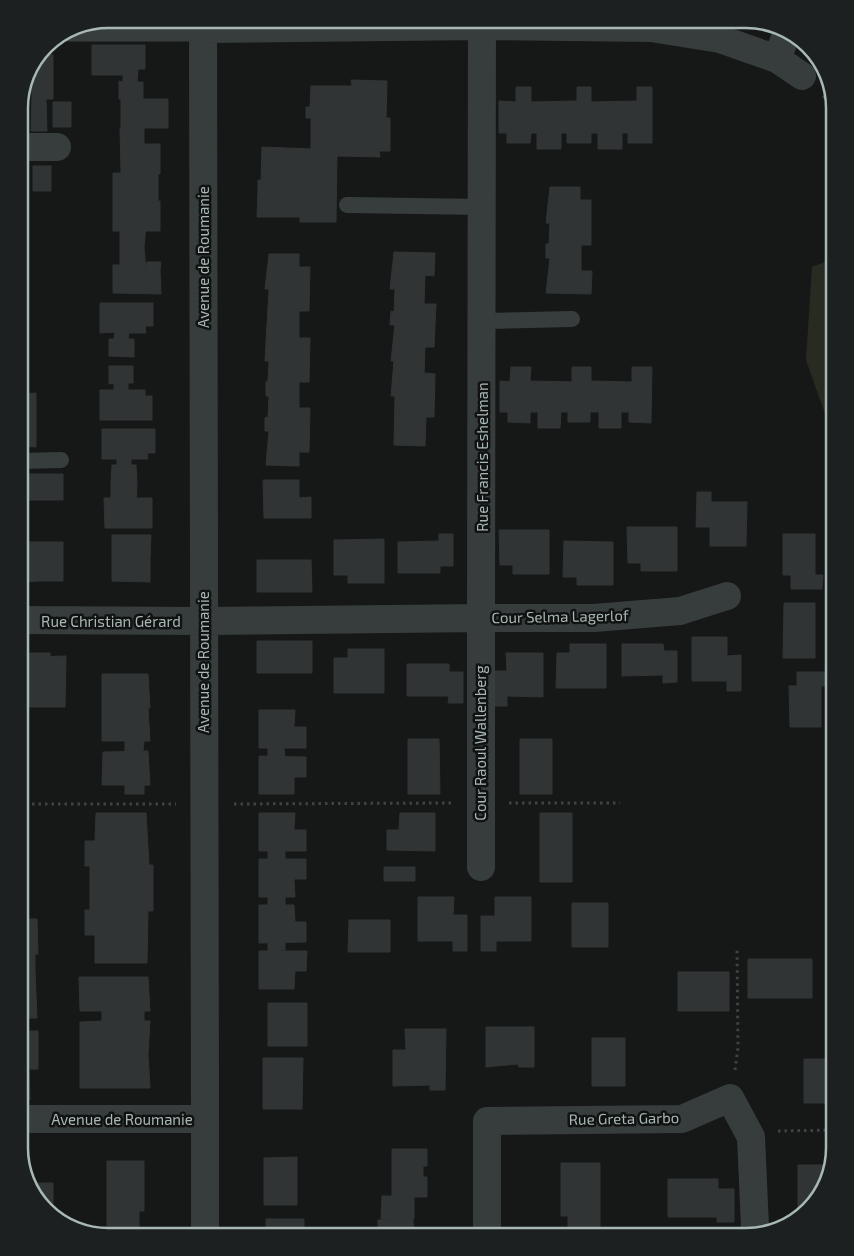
<svg xmlns="http://www.w3.org/2000/svg" width="854" height="1256" font-family="'Exo 2',sans-serif">
<style>
.green{fill:#292b22}
.building{fill:#313434;stroke:#303434}
.lines{fill:none;stroke-linecap:round;stroke-linejoin:round}
.path{stroke:#3d4443;stroke-width:3;stroke-dasharray:2.5 4;stroke-linecap:butt}
.service{stroke:#373d3d;stroke-width:16}
.pedestrian{stroke:#373d3d;stroke-width:25}
.minor{stroke:#373d3d;stroke-width:28}
.labels{text-anchor:middle;dominant-baseline:central;stroke-width:5;stroke-linejoin:round;paint-order:stroke}
.street-label{font-size:15px;fill:#a8b8b4;stroke:#111313}
.rim{fill:none;stroke:#a8b8b4;stroke-width:2.5}
</style>
<rect width="100%" height="100%" fill="#161818"/>
<path class="green" d="M835,258V442L806,360L812,267Z"/>
<path class="building" d="M92,45H145V69H138L137,82H143V99H119V81L123,82V75H92Z
M40,54L53,55V99H46L47,131H31L32,93H26L25,87Z
M351,80L387,81L386,118H390V151H379L380,157L337,156L336,222H300V217H257L258,190H266L267,181H261L262,147L311,149V118H314V107H310L311,86H352Z
M516,87H531V102L577,101V87H591V102L637,101V87H652V143H628V133H622V149H598V133H591V143H567V133H561V149H537V133H531L530,143H507V133H499V101L516,102Z
M121,99H168V122H154V128H121Z
M53,102H71V127H53Z
M306,107H314V118H306Z
M154,122H168V128H154Z
M120,128H144V144H146V150L160,151V174L121,173Z
M146,144H160V151L146,150Z
M33,166H51V191H33Z
M113,173H158V196H144V202L113,203Z
M258,180L267,181L266,190H258Z
M550,187H580V200H591V245H581V271H592L591,294L546,293L550,258H546V244H549L550,223H546Z
M144,196H158V201H144Z
M160,201V225H146L144,247L120,248V231H113V203Z
M146,225H160V231H146Z
M144,247L146,270H160L161,294L113,293V265H120V248Z
M394,252L435,253L434,276L425,275L424,304H436L434,347H425L424,373L435,374L434,417H426L425,446L394,445L395,396H391L394,361H391L395,325H390L391,311L394,312L395,289H390Z
M269,254H299V267H310L309,311H299V338H310L309,382H299V408H310L309,452H299V466L266,465L269,431H265V418L268,417L269,396H266V382L268,381L269,361H265L269,289H265Z
M147,262H161L160,270H146Z
M100,303H153V326H145L146,333H129L128,339H134V357L109,356V339H114L115,332L100,333Z
M109,366H133V383H128V390H145V396H152V420H100V390H114V383L109,384Z
M511,367H517V382H510Z
M517,367H531L530,381L577,382V367H591V381L632,382H638V367H652L651,423L629,422V412H621V428H599V412H590V422H568V412H561L560,428H538V412H530V423L508,422V412H500V381L517,382Z
M572,367H577V382L572,381Z
M632,367H638V382H632Z
M36,393V447L19,446V394Z
M102,429H155V453H147L148,459H131V465H136L137,483H111L112,465H117V459H102Z
M19,474H33V500H19Z
M33,474H48L47,500H33Z
M48,474H63V500H47Z
M263,480H299V498L311,497V518H264Z
M111,483H137L136,505H152V528H105L104,498H111Z
M697,492H711V502H747L746,546H710V527H696Z
M136,498H152V505H136Z
M627,527H677V571H641V563H628Z
M499,530H549V574H513V565H500Z
M439,534H453V566H440V573H398V542L439,541Z
M783,534H815V575H823L822,589H791V575H783Z
M112,535H151L150,559L112,558Z
M384,539V583H348V575H334V540Z
M564,541L613,542V585H577V577H563Z
M19,542H40V581L19,582Z
M40,542H63V581H40Z
M112,558L150,559V582L112,581Z
M257,560H311L312,592H257Z
M784,603H815V658H783Z
M692,637H727V656L741,655V691H727V681H692Z
M257,641H312V673H257Z
M570,644H606V688H556L557,653H570Z
M622,644H663L664,651H677V682L663,683V675L622,676Z
M348,649H384V693H334V658H348Z
M29,653H50V657H29Z
M506,653H543V697L507,696V706H492L493,671H507Z
M66,656L65,707H29V657Z
M407,664H449V672H463V703H448L449,696H407Z
M797,672H829V686H821V727H790L789,686H797Z
M102,674H148L150,708L102,707Z
M102,707L148,708L150,741H144L143,751L125,752V741H102Z
M259,710H295L294,727H306V748H259Z
M408,739H439L440,794H408Z
M520,739H552V794H520Z
M268,748H284L285,757H268Z
M148,751L150,785H144V794H125V785H102L103,752Z
M259,756L306,757V777H294V794H259Z
M96,813H146L149,865L85,866V841H95Z
M259,813H295L294,830H306V851H259Z
M400,813H435V851L387,850V830H399Z
M540,813H572V868H540Z
M268,851H285V859H268Z
M259,859H306V879H294L295,897H259Z
M90,865H153V888H90Z
M384,867H415V881H384Z
M540,868H572V882H540Z
M90,888H153V911L90,910Z
M268,897H285V905H268Z
M418,897H454L453,915H467V951H453V941H418Z
M495,897H531V941H496V951H481V916H495Z
M572,903H608V947H572Z
M259,905H294L295,922H306V942L259,943Z
M85,910L148,911L147,963H95V935H85Z
M19,919H37L38,954H35V969H19Z
M349,920H390V952H348Z
M268,943H285V950L268,951Z
M259,951H307L306,971H295L294,989H259Z
M748,959H812V998H748Z
M19,969H35L37,1018H19Z
M678,972H729V1011H678Z
M79,977H148L150,1011H80Z
M268,1003H307V1046H268Z
M102,1011H144V1021H150L148,1054H80V1022L102,1021Z
M486,1027H534V1067H519L518,1064L486,1067Z
M405,1029H446L445,1090H430V1085L393,1086V1050H406Z
M19,1031H38V1055H29V1069H19Z
M592,1038H625V1086H592Z
M80,1054H148L150,1088H80Z
M29,1055H38V1069H29Z
M263,1058H303L302,1109H263Z
M804,1059H835V1103H804Z
M19,1069H29L30,1100H19Z
M392,1149H427V1166H423V1177H427V1197H414V1219H381L382,1196H392Z
M297,1157V1205H264V1158Z
M107,1161H144V1211H139V1229H107Z
M561,1163H600V1229H568V1216H561Z
M798,1165H831L823,1193L798,1218Z
M668,1179H718V1189H734V1222H717V1217H668Z
M28,1183H53V1215L30,1193Z
M266,1219H304V1237H266Z
M413,1219L414,1237H378V1220Z
M107,1229H139V1237H107Z"/>
<g class="lines">
<path class="path" d="M823,96L835,107
M509,803H620
M19,804H176
M234,804L451,803
M735,1070L738,1048L737,947
M778,1131L835,1130"/>
<path class="service" d="M347,205L483,207
M482,321L572,319
M19,461L61,460"/>
<path class="pedestrian" d="M69,29H203"/>
<path class="minor" d="M203,29L482,26L651,28L720,39L777,59L802,76
M777,59L788,30
M19,147H57
M19,620L203,621L481,618L482,19
M481,867V618H594L680,611L727,596
M19,1119H205L203,19
M205,1119V1237
M487,1237V1121L682,1119L730,1098L751,1137L755,1227L752,1236"/>
</g>
<g class="labels">
<g class="street-label">
<text transform="translate(203 257) rotate(-90)">Avenue de Roumanie</text>
<text transform="translate(482 457) rotate(-90)">Rue Francis Eshelman</text>
<text transform="translate(560 616) rotate(-1)">Cour Selma Lagerlof</text>
<text x="111" y="621">Rue Christian Gérard</text>
<text transform="translate(203 662) rotate(-90)">Avenue de Roumanie</text>
<text transform="translate(480 743) rotate(-90)">Cour Raoul Wallenberg</text>
<text transform="translate(624 1118) rotate(-1)">Rue Greta Garbo</text>
<text x="122" y="1119">Avenue de Roumanie</text>
</g>
</g>
<path d="M0 0H854V1256H0ZM108 28H746A80 80 0 0 1 826 108V1148A80 80 0 0 1 746 1228H108A80 80 0 0 1 28 1148V108A80 80 0 0 1 108 28Z" fill="#1d2020" fill-rule="evenodd"/>
<path class="rim" d="M108 28H746A80 80 0 0 1 826 108V1148A80 80 0 0 1 746 1228H108A80 80 0 0 1 28 1148V108A80 80 0 0 1 108 28Z"/>
</svg>
